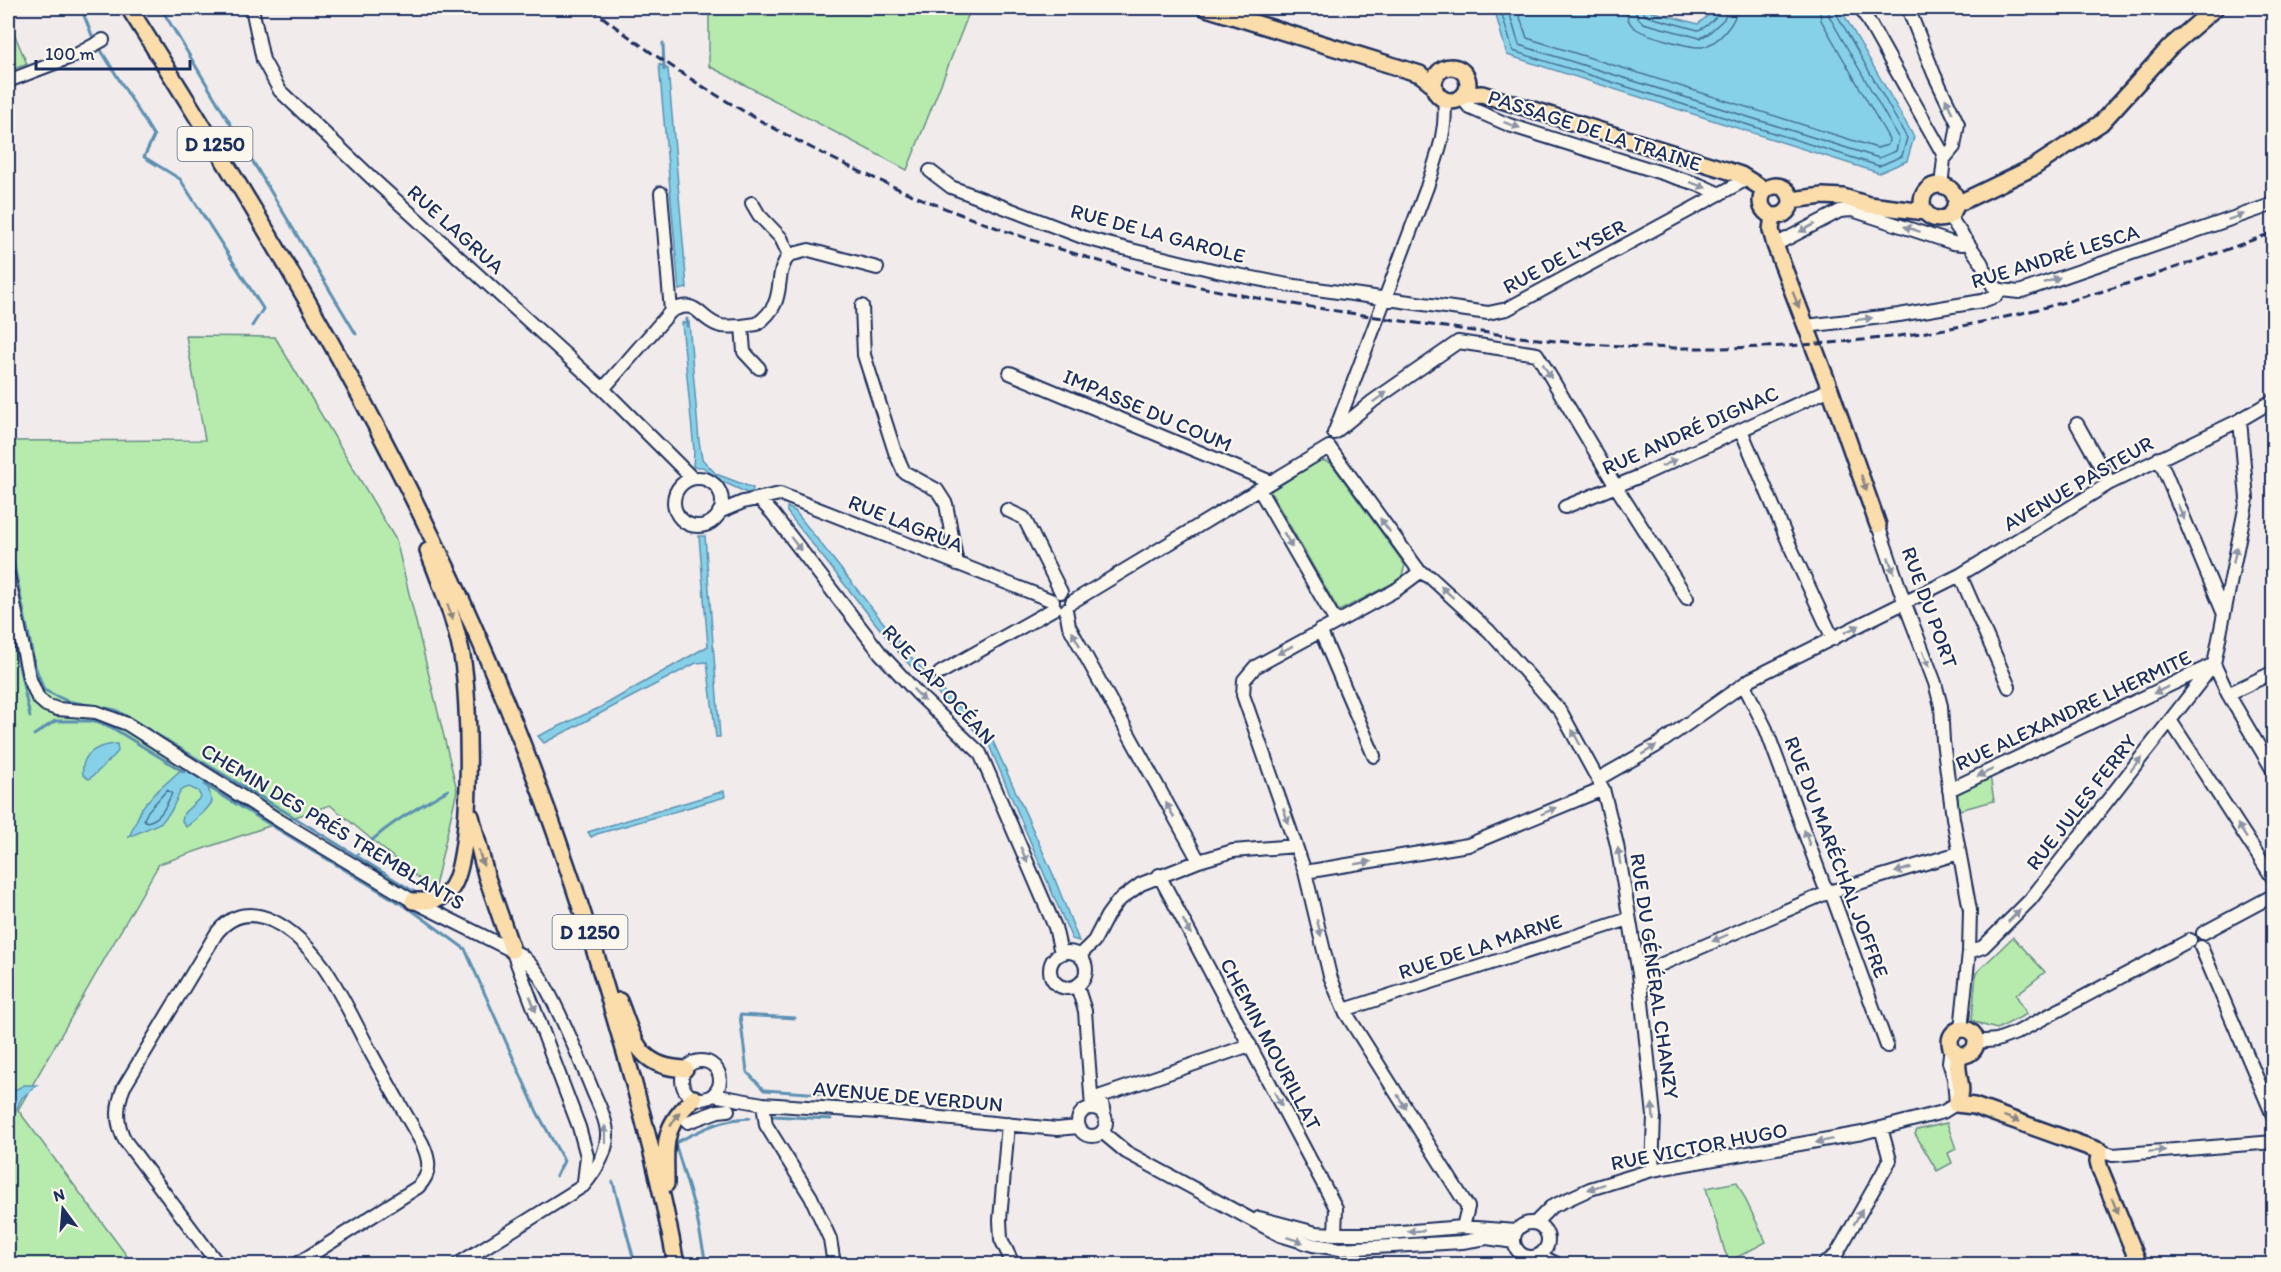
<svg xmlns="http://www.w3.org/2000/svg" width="2281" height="1272" font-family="Itim,sans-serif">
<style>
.green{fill:#b6ebad;stroke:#688d86;stroke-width:1.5}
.water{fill:#87d1e8;stroke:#5c90b1;stroke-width:1.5}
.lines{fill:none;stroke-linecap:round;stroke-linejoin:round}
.shore{stroke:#467095;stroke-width:1.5}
.stream{stroke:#5c90b1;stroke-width:3}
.minor-casing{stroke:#1b2f5e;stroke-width:16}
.major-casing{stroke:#1b2f5e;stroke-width:20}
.minor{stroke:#fbf7ec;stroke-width:12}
.major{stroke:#faddab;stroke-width:15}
.rail{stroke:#1b2f5e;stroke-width:3;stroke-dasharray:9 4.5;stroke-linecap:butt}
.oneway{fill:#8b93a5}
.oneway2{fill:#8a8684}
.labels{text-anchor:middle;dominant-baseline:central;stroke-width:4.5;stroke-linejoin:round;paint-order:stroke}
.shield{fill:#fbf7ec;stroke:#5e6b89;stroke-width:1.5}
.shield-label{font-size:20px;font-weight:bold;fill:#1b2f5e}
.street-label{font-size:21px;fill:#1b2f5e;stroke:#fbf7ec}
</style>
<rect width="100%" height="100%" fill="#f1ebec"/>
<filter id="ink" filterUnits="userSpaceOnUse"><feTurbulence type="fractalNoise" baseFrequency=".0167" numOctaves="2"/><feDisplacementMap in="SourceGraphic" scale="12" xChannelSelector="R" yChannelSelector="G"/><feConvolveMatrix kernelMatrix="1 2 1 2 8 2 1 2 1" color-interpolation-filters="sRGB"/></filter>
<g filter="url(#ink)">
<path class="green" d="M709,8H971L907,170L709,66Z
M8,19L27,64L8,71Z
M186,336L275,337L396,540L457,790L434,891L330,805L159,864L18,1110L133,1264H8V441L205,440Z
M1321,460L1331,463L1405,565L1401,579L1339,611L1270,491Z
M1990,776L1994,801L1959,810L1957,790Z
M2013,937L2045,972L2016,995L2027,1014L1997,1029L1983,1025L1972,1020L1976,973Z
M1947,1123L1956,1149L1948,1153L1952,1163L1937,1171L1915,1134L1917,1130Z
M1737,1182L1766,1242L1730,1261L1725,1252L1706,1188Z"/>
<path class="water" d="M1494,8H1639L1698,24L1717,8H1840L1914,137L1907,161L1879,173L1507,55Z
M659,64L668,69L687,288L679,290Z
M689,322L699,441L702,459L716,474L753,488L752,492L747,493L715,478L703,467H693L694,451L682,323Z
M787,507L795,511L905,650L932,680L991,737L1052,872L1079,941L1072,939L989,745L903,658L787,512Z
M699,536H705L720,737H716L707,662L696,663L544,743L538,736L599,708L708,646Z
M117,744L118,751C116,755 92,777 89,779L83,775C80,753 98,745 117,744Z
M184,767L207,784L212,802C205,813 196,819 186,827L182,821L184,813L201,797L198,791L189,787L181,790L171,811L162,822L129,837L142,808L153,795Z
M724,791L725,797L597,834L591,837L588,832Z
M24,1085H37L22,1098L12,1118L9,1112L8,1099L13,1091Z"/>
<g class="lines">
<path class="shore" d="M1500,8L1513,51L1879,166L1902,156L1907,138L1836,13L1835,8
M1508,8L1519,45L1879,158L1896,151L1899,139L1829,16L1828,8
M1517,8L1527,38L1877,148L1888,145L1889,139L1821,20L1819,8
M1626,8C1626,16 1628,23 1635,28C1644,35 1690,48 1702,47C1718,44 1736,23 1737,8
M1635,8L1637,17L1643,23L1700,38L1708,34L1724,19L1728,8
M1642,8L1643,12L1646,16L1698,30C1706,28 1719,16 1720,8
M167,790L172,793C166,806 161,820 146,822L144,819L148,811Z"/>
<path class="stream" d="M81,8L93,38
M161,8L356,334
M663,43L664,70
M99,47L154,136L144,157L180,179L262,307L263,309L252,326
M687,319V326
M8,536L35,666L44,690L67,701L116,710L284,811L416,893
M8,614L30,717
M34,735L55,721H95L111,727L184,772
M205,785L413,911L465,949L537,1112L564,1161L556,1176
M356,856C385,825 412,811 448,790
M795,1018L740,1015L747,1072L764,1090L822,1094
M773,1116L831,1119
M613,1182L635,1264
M706,1264L696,1213L675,1143C701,1130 720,1119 750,1118"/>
<g class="minor-casing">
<path id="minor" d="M252,8L263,60L280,91L376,182L603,389L692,478
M1861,8L1942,152L1944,159L1941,186
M1908,8L1934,74L1958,124L1954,147L1944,159
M8,81L76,55L103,40
M1462,98L1470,108L1509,125L1700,185L1720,194
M930,171L951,187L1085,238L1131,250L1217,271L1288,285L1488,313L1507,309L1747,179
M661,193L671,311
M752,203L759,215L781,238L789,255L809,250L877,268
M1949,216L1981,262L1993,286L2001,290
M1775,245L1840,211L1852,210L1953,243L1962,244L1967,241
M862,306L864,355L895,452L904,472L937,490L946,504L957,564
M742,326L757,324C790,300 771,279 789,255
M1806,326L1899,315L1982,301L1996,296L2001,290L2019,292L2274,204
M1010,373L1271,482
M603,389L671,311C698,298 697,317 718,325C725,328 734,326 742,326L744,352L759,368
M2240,420L2247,499L2214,664L2228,694L2274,772
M2077,424L2110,483
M1741,430L1790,546L1833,639
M1335,431L1427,187C1436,159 1448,130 1444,100
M1334,433L1373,401L1458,342L1537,354L1615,485L1687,598
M1329,447L1420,572L1430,577L1489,631L1561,712L1603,789L1617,845L1639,974L1654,1116L1652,1170
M2159,458L2223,612
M674 502a24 24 0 1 1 48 0a24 24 0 1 1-48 0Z
M1259,489L1336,622
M759,499L773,514L881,654L918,694L980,753L1055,927L1061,953
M1565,507L1638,477L1830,389
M1007,510L1024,518L1061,592
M719,512L743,502L780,494L1053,601
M1878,525L1905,604L1935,683L1941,706L1943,741L1953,818L1970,910L1969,952L1961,1030
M1420,572L1396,590L1255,667L1244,680L1243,695L1305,872L1330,976L1344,1010L1468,1207L1463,1227
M8,575L29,677L38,698L46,705L57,709L96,712L127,724L280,821L413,901L521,955C529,963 537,970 542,980C561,1014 577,1052 592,1089C597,1102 606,1117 607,1132C608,1152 595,1172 583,1186L458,1264
M1960,575L2009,687
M1072,602L1329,447
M1066,610L1069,626L1199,861
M1320,630L1374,756
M940,673L1055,608
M1744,685L1766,729L1824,885L1832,895L1887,1046
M2228,694L2274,672
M2170,720L2274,880
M1598,779L1656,746L1751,679L1960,575L2110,483L2240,420L2274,400
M1949,790L2210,666
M1305,872L1468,845L1603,789
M1159,875L1336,1208L1335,1234
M2203,933L2274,895
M2201,947L2274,1118
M512,950L579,1127L587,1156L584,1182
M1969,952L1983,947L2030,900L2214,664
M1050 970a18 18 0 1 1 36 0a18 18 0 1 1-36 0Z
M1079,956L1094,941L1107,916L1118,901L1141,884L1199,861L1233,851L1296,846
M1639,974L1829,892L1959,853
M1077,986L1085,1011L1092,1108
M1344,1010L1629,919
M1975,1042L1997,1040L2016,1033L2190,940
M682 1080a19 19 0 1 1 38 0a19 19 0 1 1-38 0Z
M713,1095L763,1104L879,1112L1057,1129L1078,1127
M763,1104L766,1125L811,1197L830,1239L834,1264
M1078 1122a14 14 0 1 1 28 0a14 14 0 1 1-28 0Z
M1104,1115L1101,1096L1250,1045
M688,1122L718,1111L728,1110
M1008,1124L1000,1220L1001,1239L1013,1264
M1102,1132L1126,1152L1280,1235L1313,1245L1340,1249L1462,1242L1487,1238L1514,1242
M2100,1151L2113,1155L2274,1142
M1259,1218L1316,1233L1335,1234H1375L1463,1227L1516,1231
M1514 1240a17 17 0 1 1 34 0a17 17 0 1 1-34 0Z
M1535,1223L1551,1207L1590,1189L1652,1170L1862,1133L1943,1112L1956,1104L1954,1078L1949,1062L1951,1046
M1539,1255L1557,1264
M218,1264L126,1142C115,1124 116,1106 124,1087L216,934C250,889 299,934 323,966C341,992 355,1023 370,1051C387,1082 405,1113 422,1143C430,1160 432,1173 418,1187L297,1264
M1824,1264L1836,1255L1890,1160L1881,1128"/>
</g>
<g class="major-casing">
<path id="major" d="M129,8C237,179 344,353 432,537C508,693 568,855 616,1022C640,1102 661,1182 676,1264
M1206,8L1420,74L1434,85
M1434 84a17 17 0 1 1 34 0a17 17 0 1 1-34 0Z
M1465,95L1482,94L1726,170L1741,175L1765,190
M1922 202a17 17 0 1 1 34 0a17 17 0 1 1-34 0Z
M1761 201a15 15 0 1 1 30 0a15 15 0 1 1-30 0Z
M1791,200L1823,196L1843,197L1869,205L1925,212
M1955,205L2034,167L2101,123L2170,47L2215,8
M1773,216L1771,230L1775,245L1830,389L1878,525
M471,816L486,875L512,950
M413,901C427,901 440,902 450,890C475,861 470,691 461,651C454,617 441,583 428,551
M619,1001C634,1039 637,1067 685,1069
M1950 1042a13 13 0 1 1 26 0a13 13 0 1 1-26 0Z
M1956,1104L1974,1106L2100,1151L2098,1161L2100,1169L2139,1264
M1956,1104C1968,1089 1953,1072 1959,1055
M666,1184C666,1143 661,1128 694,1098"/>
</g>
<use href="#minor" class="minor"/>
<use href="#major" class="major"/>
<path class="rail" d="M591,8C760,141 966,230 1174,281C1249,299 1326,309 1402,321C1460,329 1519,338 1578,343C1687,352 1798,349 1906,335C2033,318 2155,277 2274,232"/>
</g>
<defs><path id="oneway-solid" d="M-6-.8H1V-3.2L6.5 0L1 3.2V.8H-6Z" transform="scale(1.5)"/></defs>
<g class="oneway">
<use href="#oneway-solid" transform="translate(1949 106) rotate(-116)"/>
<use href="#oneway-solid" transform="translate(1512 125) rotate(19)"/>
<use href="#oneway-solid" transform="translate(1698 185) rotate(20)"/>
<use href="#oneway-solid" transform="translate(2236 217) rotate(-19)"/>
<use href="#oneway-solid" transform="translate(1807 228) rotate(152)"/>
<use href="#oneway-solid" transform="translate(1912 229) rotate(-162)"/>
<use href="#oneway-solid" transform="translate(2052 280) rotate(-18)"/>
<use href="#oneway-solid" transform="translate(1864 319) rotate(-7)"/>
<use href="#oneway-solid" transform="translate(1547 371) rotate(60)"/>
<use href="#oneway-solid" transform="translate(1380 397) rotate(-36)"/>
<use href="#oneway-solid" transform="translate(1669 463) rotate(-24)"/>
<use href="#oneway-solid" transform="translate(2181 512) rotate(67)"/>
<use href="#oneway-solid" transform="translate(1385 525) rotate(-126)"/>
<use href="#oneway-solid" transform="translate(1288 540) rotate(60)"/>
<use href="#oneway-solid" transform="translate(796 544) rotate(52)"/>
<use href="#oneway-solid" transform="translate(2235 555) rotate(-78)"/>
<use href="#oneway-solid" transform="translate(1891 565) rotate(71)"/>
<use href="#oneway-solid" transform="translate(1447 592) rotate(-138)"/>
<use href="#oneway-solid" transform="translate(1852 629) rotate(-26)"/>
<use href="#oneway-solid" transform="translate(1076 639) rotate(-119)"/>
<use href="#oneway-solid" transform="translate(1285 650) rotate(151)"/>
<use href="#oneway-solid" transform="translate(1926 659) rotate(69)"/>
<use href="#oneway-solid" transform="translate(2161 690) rotate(155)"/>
<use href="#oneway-solid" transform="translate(919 695) rotate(45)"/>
<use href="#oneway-solid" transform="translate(1576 737) rotate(-118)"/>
<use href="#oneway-solid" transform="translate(1649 750) rotate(-31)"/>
<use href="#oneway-solid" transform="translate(2136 764) rotate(-52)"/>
<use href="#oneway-solid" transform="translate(1985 773) rotate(155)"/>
<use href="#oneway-solid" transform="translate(1170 810) rotate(-119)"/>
<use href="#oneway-solid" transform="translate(1549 811) rotate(-23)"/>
<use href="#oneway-solid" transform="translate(1286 816) rotate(71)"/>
<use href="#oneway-solid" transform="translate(2242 831) rotate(-123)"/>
<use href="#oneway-solid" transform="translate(1807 838) rotate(-110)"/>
<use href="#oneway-solid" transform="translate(1024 855) rotate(67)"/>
<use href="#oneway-solid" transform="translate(1619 856) rotate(-99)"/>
<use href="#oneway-solid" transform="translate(1363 863) rotate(-9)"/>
<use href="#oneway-solid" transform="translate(1903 870) rotate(164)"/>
<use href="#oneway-solid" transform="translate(2014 916) rotate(-45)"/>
<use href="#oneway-solid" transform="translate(1187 927) rotate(62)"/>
<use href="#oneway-solid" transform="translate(1319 928) rotate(76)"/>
<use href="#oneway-solid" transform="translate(1720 938) rotate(157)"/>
<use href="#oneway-solid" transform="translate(533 1004) rotate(69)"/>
<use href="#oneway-solid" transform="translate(1278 1099) rotate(62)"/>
<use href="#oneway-solid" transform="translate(1402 1102) rotate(58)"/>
<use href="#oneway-solid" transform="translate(1653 1112) rotate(-94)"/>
<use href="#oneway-solid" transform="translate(605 1134) rotate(-91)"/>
<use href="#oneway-solid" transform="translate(1824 1141) rotate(168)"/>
<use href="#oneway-solid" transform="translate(2157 1151) rotate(-5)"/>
<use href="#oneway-solid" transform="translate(1596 1187) rotate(162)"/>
<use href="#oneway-solid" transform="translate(1858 1217) rotate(-60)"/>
<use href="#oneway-solid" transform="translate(1416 1231) rotate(177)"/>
<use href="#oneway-solid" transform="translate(1295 1240) rotate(18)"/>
</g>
<g class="oneway2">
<use href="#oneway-solid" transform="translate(1796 300) rotate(68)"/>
<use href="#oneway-solid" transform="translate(1864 483) rotate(71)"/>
<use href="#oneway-solid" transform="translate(450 612) rotate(72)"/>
<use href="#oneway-solid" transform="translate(481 858) rotate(73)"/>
<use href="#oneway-solid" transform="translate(675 1119) rotate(-57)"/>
<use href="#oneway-solid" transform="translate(2012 1119) rotate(20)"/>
<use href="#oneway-solid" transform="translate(2115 1206) rotate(68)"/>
</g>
</g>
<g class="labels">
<g class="shield">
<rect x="177.5" y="127" width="75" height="34" rx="4.5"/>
<rect x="552.5" y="915" width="75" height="34" rx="4.5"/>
</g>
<g class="shield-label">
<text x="215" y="144">D 1250</text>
<text x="590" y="932">D 1250</text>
</g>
<g class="street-label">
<text transform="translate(1595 130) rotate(18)">PASSAGE DE LA TRAINE</text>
<text transform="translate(456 229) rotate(42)">RUE LAGRUA</text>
<text transform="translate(1158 233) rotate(15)">RUE DE LA GAROLE</text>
<text transform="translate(1564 256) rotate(-28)">RUE DE L'YSER</text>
<text transform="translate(2055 256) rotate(-17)">RUE ANDRÉ LESCA</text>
<text transform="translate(1148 410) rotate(23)">IMPASSE DU COUM</text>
<text transform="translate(1690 430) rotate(-24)">RUE ANDRÉ DIGNAC</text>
<text transform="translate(2078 483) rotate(-30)">AVENUE PASTEUR</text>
<text transform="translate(906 523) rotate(22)">RUE LAGRUA</text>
<text transform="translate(1930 607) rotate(70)">RUE DU PORT</text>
<text transform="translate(939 684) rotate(47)">RUE CAP OCÉAN</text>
<text transform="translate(2073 710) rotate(-25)">RUE ALEXANDRE LHERMITE</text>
<text transform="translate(2081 802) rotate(-52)">RUE JULES FERRY</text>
<text transform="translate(333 826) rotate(31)">CHEMIN DES PRÉS TREMBLANTS</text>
<text transform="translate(1837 857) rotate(69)">RUE DU MARÉCHAL JOFFRE</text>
<text transform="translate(1480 946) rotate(-18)">RUE DE LA MARNE</text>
<text transform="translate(1655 976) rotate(82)">RUE DU GÉNÉRAL CHANZY</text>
<text transform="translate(1271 1044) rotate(62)">CHEMIN MOURILLAT</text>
<text transform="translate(908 1096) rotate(5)">AVENUE DE VERDUN</text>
<text transform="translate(1699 1146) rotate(-11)">RUE VICTOR HUGO</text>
</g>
</g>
<rect width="2281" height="1272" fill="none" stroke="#fbf7ec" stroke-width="30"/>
<rect x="15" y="15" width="2251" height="1242" fill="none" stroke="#1b2f5e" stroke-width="2" filter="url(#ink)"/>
<g transform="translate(63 1209) rotate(344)" stroke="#fbf7ec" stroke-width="4.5" paint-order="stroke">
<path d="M0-4.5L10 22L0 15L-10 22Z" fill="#1b2f5e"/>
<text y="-9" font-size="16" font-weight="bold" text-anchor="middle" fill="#1b2f5e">N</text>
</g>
<path d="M36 60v9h154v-9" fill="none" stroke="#1b2f5e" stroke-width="3"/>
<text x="45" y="60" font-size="18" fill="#1b2f5e" stroke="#fbf7ec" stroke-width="4.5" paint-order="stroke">100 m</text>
</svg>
